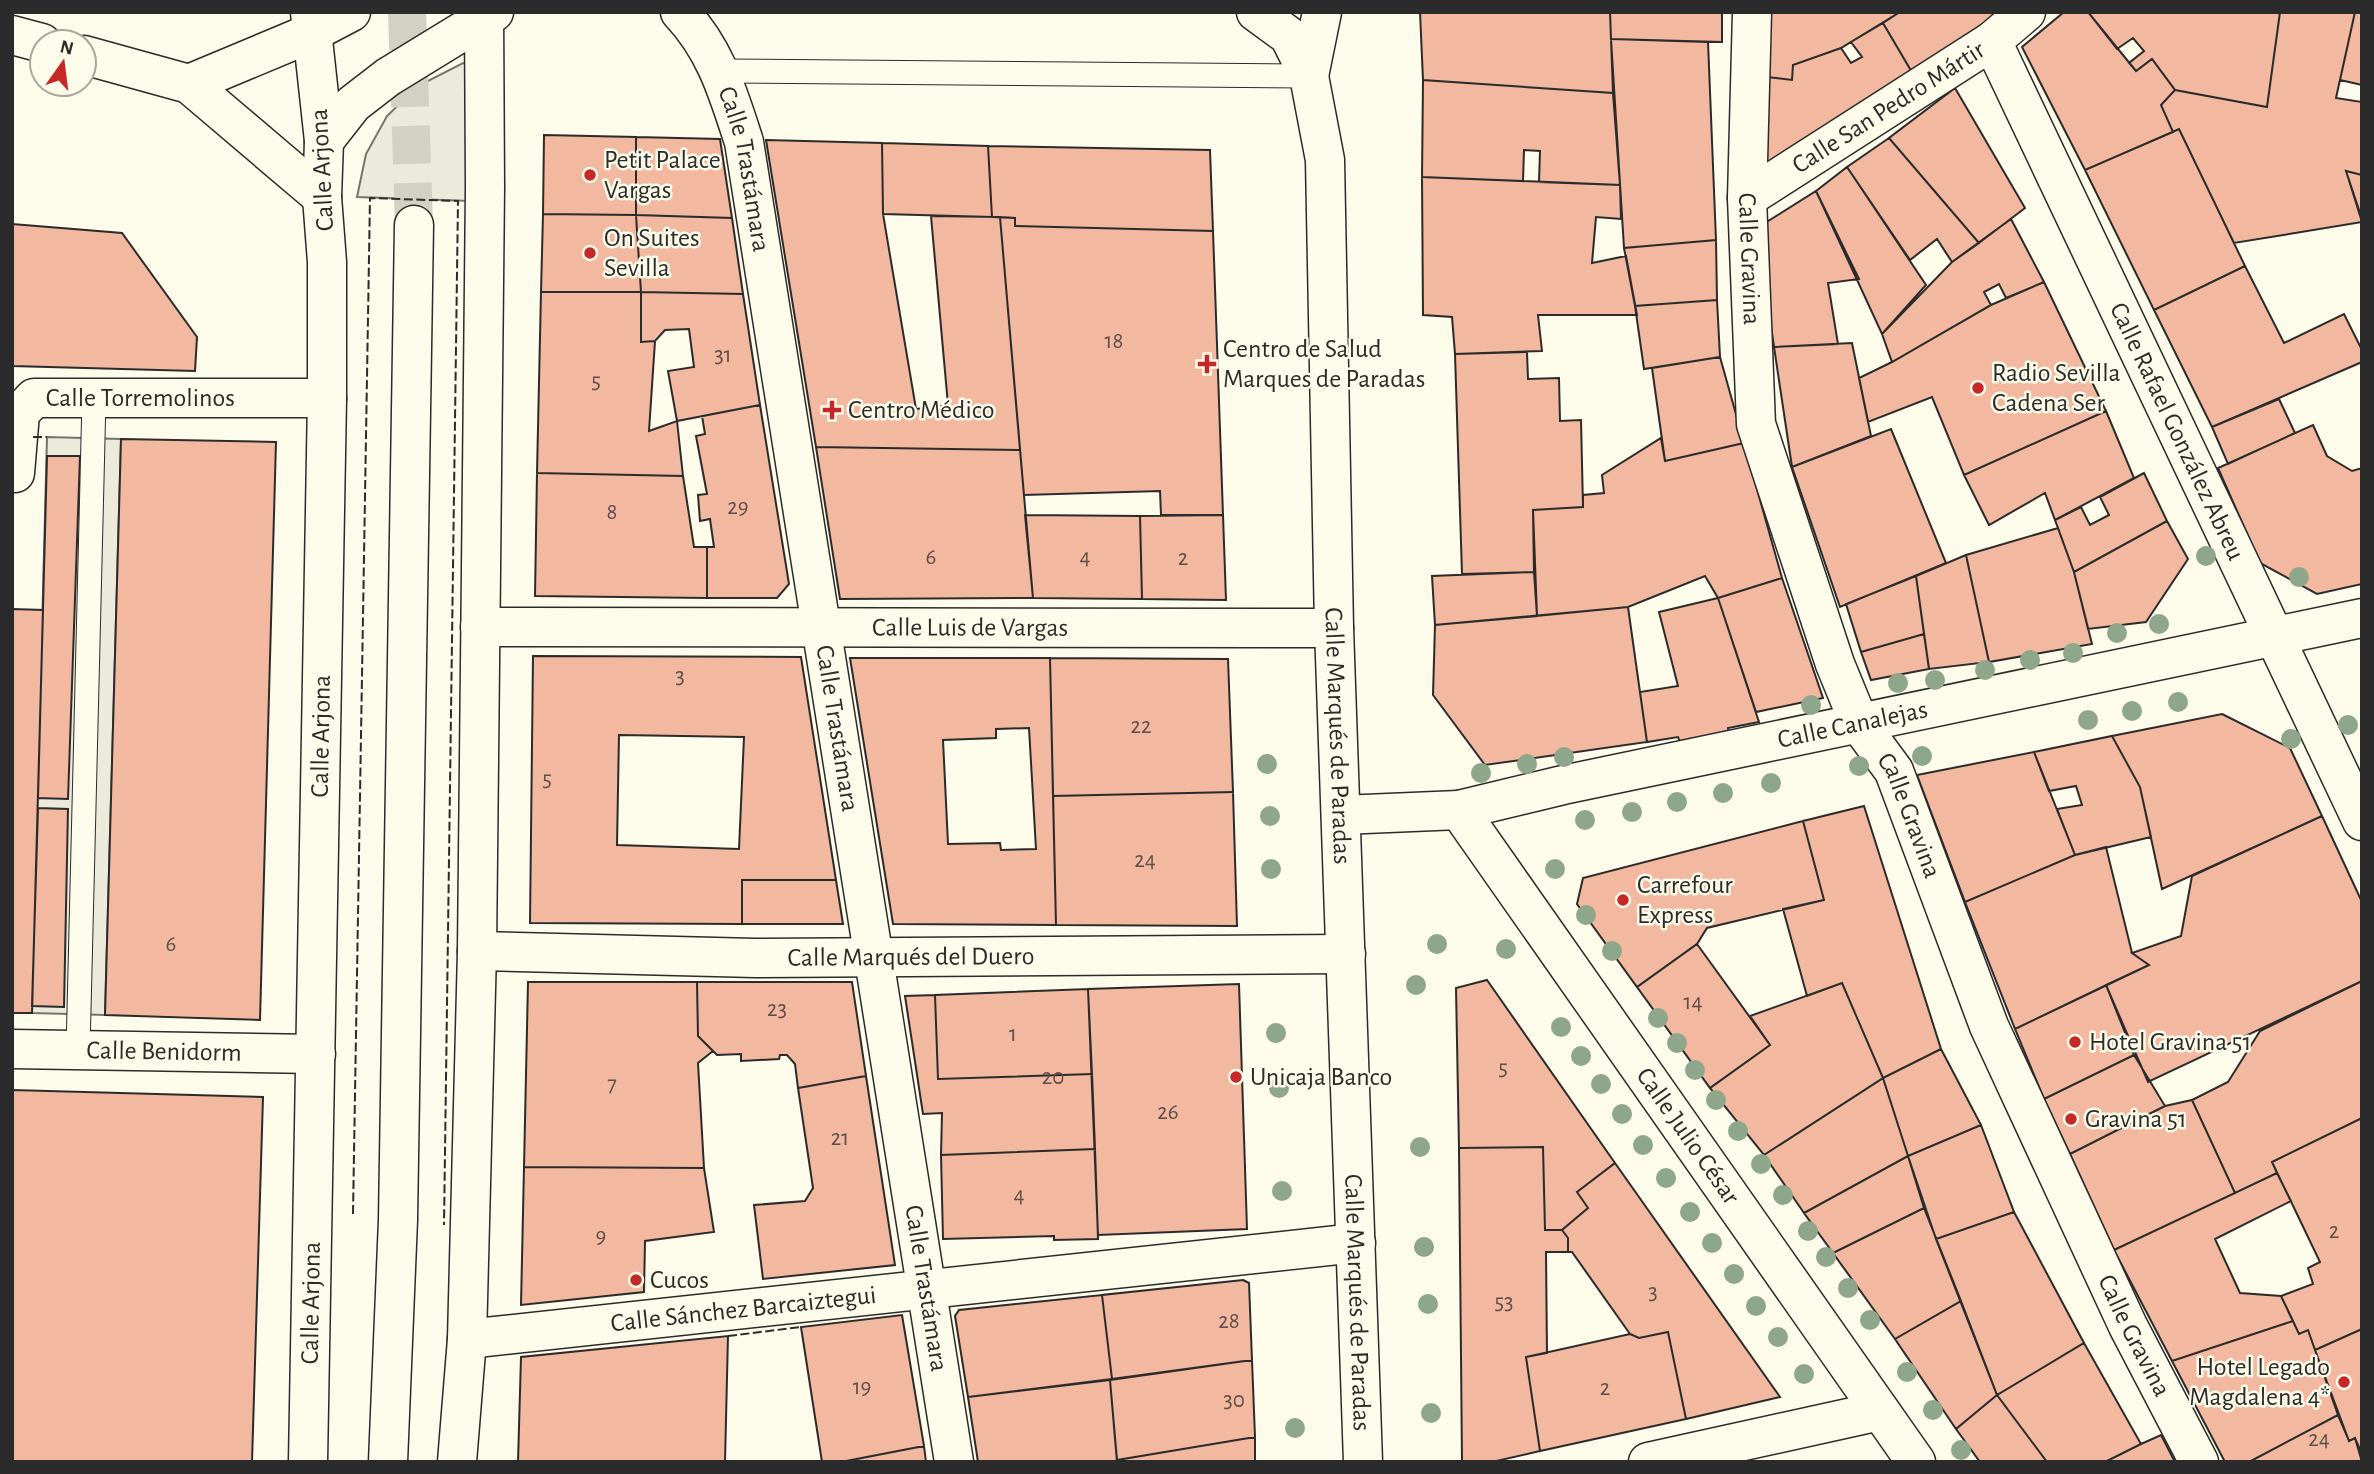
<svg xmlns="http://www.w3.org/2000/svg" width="2374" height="1474" font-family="'Alegreya Sans',sans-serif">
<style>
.parking{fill:#eceadb;stroke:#74746e;stroke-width:2}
.building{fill:#f2b8a0;stroke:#2b2b2b;stroke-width:2;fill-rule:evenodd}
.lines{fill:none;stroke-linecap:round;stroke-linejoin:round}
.primary-tunnel{stroke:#d3d1c4;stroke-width:38;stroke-dasharray:38 19;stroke-linecap:butt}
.lane-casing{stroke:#2b2b2b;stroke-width:25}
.street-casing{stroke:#2b2b2b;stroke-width:41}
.secondary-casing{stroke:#2b2b2b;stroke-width:41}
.primary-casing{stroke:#2b2b2b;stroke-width:41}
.lane{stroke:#fdfbea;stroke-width:23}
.street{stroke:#fdfbea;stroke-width:38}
.secondary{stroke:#fdfbea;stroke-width:38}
.primary{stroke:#fdfbea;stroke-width:38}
.fence{stroke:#2b2b2b;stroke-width:2;stroke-dasharray:9 3.5;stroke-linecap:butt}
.tree{fill:#8ea78a}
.poi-dot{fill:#c62828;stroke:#fdfbea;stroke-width:2.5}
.labels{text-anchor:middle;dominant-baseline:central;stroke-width:5;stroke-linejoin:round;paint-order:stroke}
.number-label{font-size:23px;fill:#5d4e48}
.street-label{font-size:26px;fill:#2b2b2b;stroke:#fdfbea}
.poi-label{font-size:26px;fill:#2b2b2b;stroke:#fdfbea;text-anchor:start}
</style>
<rect width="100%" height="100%" fill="#fdfbea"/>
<path class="parking" d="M463,63L468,64L471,201L357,197L366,154L387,116L418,86Z
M47,437L121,439L105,1015L32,1013Z"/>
<path class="building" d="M1420,12H1610L1613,93L1423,80Z
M1610,12H1722V42L1611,39Z
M1762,12H1900L1841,48L1793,65L1792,80L1759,76Z
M1900,12H2000L1913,74L1883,23Z
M2064,12H2088L2136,71L2152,59L2175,90L2161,105L2173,132L2085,170L2022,47Z
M2088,12H2280L2267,107L2175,90L2152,59L2136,71L2129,63L2144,51L2133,38L2117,49Z
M2280,12H2355L2336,98L2362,102V175L2346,171L2362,222L2234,243L2179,129L2173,132L2161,105L2175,90L2267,107Z
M2355,12H2362V85L2340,80Z
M1883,23L1913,74L1752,180L1759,76L1792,80L1793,65L1841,48L1851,63L1862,57L1851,42Z
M1611,39L1708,42L1716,240L1624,248Z
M1423,80L1613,93L1620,185L1539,182L1540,151L1524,150L1523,181L1422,177Z
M1955,88L2025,208L1979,243L1889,138Z
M2179,129L2245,266L2154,310L2085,170Z
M544,135L636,137V215L543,214Z
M636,137L720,139L732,218L636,215Z
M1889,138L1979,243L1952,262L1937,239L1910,260L1847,167Z
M766,140L882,143L883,214L916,409L948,405L931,216L1000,217L1020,450L816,447Z
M882,143L988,146L992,217L883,214Z
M988,146L1210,150L1213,231L1015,226V218L992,217Z
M1847,167L1926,285L1882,334L1816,191Z
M2346,171L2362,175V219Z
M1422,177L1620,185L1621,219L1596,217L1592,263L1626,256L1637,315H1538L1542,351L1455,354L1452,317L1423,315Z
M1816,191L1859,279L1828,283L1838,344L1774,347L1757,228Z
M543,214L636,215L641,292H541Z
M636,215L732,218L743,294L641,292Z
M1000,217L1015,218V226L1213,231L1223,515H1161L1160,491L1024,495Z
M2011,219L2044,282L2006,298L1999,284L1984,292L1991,305L1892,362L1882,334L1952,262Z
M12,224L122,233L197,337L195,371L12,366Z
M1716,240L1717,300L1635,306L1624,248Z
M2245,266L2284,343L2344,314L2362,350V362L2212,427L2154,310Z
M2044,282L2106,411L1964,475L1932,397L1868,422L1859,378L1892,362L1991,305Z
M541,292H641V342L655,341L649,431L677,421L683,476L537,473Z
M641,292L743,294L760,405L677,421L668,371L694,367L689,329L665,330L655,341L641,342Z
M1717,300L1720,357L1644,369L1635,306Z
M1852,343L1871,436L1792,467L1774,347Z
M1527,352L1528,379L1559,378L1560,421L1581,420L1583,507L1533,510L1534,572L1462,574L1455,354Z
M1720,357L1744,443L1665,461L1652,368Z
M2279,399L2295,433L2228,464L2212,427Z
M760,405L789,584L777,598H707V547H714L710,519L700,521L698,495L707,494L696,436L705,434L702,416Z
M2106,411L2134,478L2055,520L2045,493L1989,525L1964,475Z
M2313,425L2327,456L2352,471L2362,468V584L2317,594L2260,563L2218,468Z
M1891,429L1946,563L1840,607L1792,467Z
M1661,438L1665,461L1744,443L1782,578L1718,598L1705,576L1628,607L1537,616L1533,510L1583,507V495L1604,493L1602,475Z
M121,439L276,442L260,1020L105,1015Z
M816,447L1020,450L1033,598L840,599Z
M47,456H80L68,799L38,798Z
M537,473L683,476L694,547H707V598L535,596Z
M2144,473L2167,521L2074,572L2055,520L2081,507L2090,525L2109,515L2100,497Z
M1025,515L1140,516L1142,599L1033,598Z
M1223,515L1226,600L1142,599L1140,516Z
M2167,521L2188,559L2146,622L2088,629L2074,572Z
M2058,528L2074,572L2092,644L1989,662L1966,555Z
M1966,555L1989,662L1929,669L1916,576Z
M1534,572L1537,616L1435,625L1432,576Z
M1916,576L1924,634L1861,652L1846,604Z
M1782,578L1823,698L1756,712L1718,598Z
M1718,598L1759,722L1728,728L1729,736L1681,745L1678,737L1647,742L1640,692L1678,686L1659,612Z
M1628,607L1647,742L1485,765L1433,695L1435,625Z
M12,609L43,610L32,1013H12Z
M1924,634L1929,669L1871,680L1861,652Z
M533,656L801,657L836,880H742V924L530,923ZM619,735L744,737L739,849L617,845Z
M850,658H1050L1056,925L893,924ZM1029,728L1036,849L1001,850L1000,843L948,844L943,740L996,738V729Z
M1050,658L1228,659L1233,792L1053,796Z
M2222,714L2290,748L2322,816L2162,889L2140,787L2112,736Z
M2112,736L2140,787L2151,837L2075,855L2057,809L2082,805L2076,786L2049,791L2034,752Z
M2034,752L2075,855L1965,902L1917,775Z
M1233,792L1237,926L1056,925L1053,796Z
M1864,806L1941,1049L1883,1078L1842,983L1807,996L1783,909L1824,900L1803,821Z
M38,808L68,809L64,1007L32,1006Z
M2322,816L2362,902V981L2148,1082L2106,985L2149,965L2132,953L2181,936L2192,876Z
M1803,821L1824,900L1707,928L1697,944L1637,987L1577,904L1583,878Z
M2106,847L2132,953L2149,965L2015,1029L1965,902L2075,855Z
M742,880H836L843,924H742Z
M1697,944L1770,1045L1710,1088L1637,987Z
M1487,980L1615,1163L1577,1192L1588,1208L1562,1230H1545L1543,1147L1459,1148L1456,988Z
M2362,981V1118L2272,1162L2277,1173L2235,1193L2192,1100L2228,1082L2260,1031Z
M528,982H697L698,1036L713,1051L698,1063L704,1168L524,1167Z
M697,982H852L866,1076L798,1088L795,1064L787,1055H780L779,1059L741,1061V1054L717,1055L698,1036Z
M1842,983L1883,1078L1764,1155L1710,1088L1770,1045L1750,1016Z
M1239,984L1247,1229L1098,1235L1088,989Z
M2106,985L2134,1055L2044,1099L2015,1029Z
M1088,989L1092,1074L938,1079L935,995Z
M935,995L938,1079L1092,1074L1095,1149L941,1155L942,1113L923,1114L905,996Z
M1941,1049L1981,1125L1908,1156L1883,1078Z
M2134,1055L2165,1106L2070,1154L2044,1099Z
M866,1076L895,1265L763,1279L754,1205L805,1201L813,1188L798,1088Z
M1883,1078L1908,1156L1804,1213L1764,1155Z
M12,1090L263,1097L252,1462H12Z
M2192,1100L2235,1193L2114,1250L2070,1154L2165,1106Z
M2362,1118V1329L2315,1350L2308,1330L2299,1334L2281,1296L2313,1284L2308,1268L2320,1262L2272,1162Z
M1981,1125L2014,1212L1936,1239L1908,1156Z
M1543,1147L1545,1230H1562L1568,1238V1252H1546L1547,1353L1526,1357L1540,1451L1492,1462H1462L1459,1148Z
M1095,1149L1098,1239L1054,1240V1236L943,1239L941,1155Z
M1908,1156L1924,1208L1833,1253L1804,1213Z
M1615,1163L1780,1397L1686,1419L1668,1332L1639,1338L1630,1334L1572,1252H1568V1238L1562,1230L1588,1208L1577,1192Z
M524,1167L704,1168L714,1232L645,1241L644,1292L521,1305Z
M2277,1173L2291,1201L2215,1239L2240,1293L2281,1296L2293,1321L2172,1361L2114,1250Z
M1924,1208L1961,1301L1895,1339L1833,1253Z
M2014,1212L2084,1343L1997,1395L1936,1239Z
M1243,1280L1249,1283L1252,1360L1112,1379L1102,1295Z
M1102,1295L1112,1379L968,1397L955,1316L959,1310Z
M1961,1301L1997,1395L1956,1429L1895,1339Z
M902,1315L924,1446L841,1462H822L801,1327Z
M2293,1321L2299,1334L2308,1330L2338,1415L2249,1462H2225L2172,1361Z
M2362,1329V1454L2355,1438L2349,1441L2315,1350Z
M1668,1332L1686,1419L1540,1451L1526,1357L1630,1334L1639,1338Z
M728,1336L725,1462H518L521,1357Z
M2084,1343L2141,1444L2105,1462H2047L1997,1395Z
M1252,1360L1255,1437L1117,1460L1110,1380Z
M1110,1380L1117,1462H978L968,1397Z
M1997,1395L2047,1462H1980L1956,1429Z
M2338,1415L2349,1441L2355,1438L2362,1462H2249Z
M2161,1435L2175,1462H2105L2141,1444Z
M1255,1437V1462H1117V1460Z
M924,1446L926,1462H841Z"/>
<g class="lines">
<path class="primary-tunnel" d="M407,12L414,225"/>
<g class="lane-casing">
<path id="lane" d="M722,71L1309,76
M78,1051L94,399"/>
</g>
<g class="street-casing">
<g id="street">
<path id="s1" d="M680,12C716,50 728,93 744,142L954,1462"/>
<path id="s2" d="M1752,12L1747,198L1756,424L1835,664L1860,725L1894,771L1989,1026L2128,1326L2199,1462"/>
<path id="s3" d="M1992,41L2362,821"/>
<path id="s4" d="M1747,198L1992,41L2026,12"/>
<path id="s5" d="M15,473L20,413L34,398H327"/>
<path id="s6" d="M480,627L1334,628"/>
<path id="s7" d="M477,951L755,958L1346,954"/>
<path id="s8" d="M12,1049L316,1054"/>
<path id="s9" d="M467,1339L1356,1243"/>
<path d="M457,1462L467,1339L477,951L485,187L484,12"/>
<path d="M1648,1462L1880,1411"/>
<path id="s10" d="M1916,1462L1459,810L1563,785L2362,618"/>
</g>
</g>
<g class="secondary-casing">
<path id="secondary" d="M1309,76L1322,12
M1341,815L1459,810"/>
</g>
<g class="primary-casing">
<g id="primary">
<path id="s11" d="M1256,12L1289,36L1309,76L1325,160L1334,628L1363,1462"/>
<path d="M12,35L42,43"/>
<path d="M84,55L189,84L322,197"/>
<path d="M189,84L311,33L351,12"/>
<path d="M324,141L353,104L388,77L494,12"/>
<path id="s12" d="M308,1462L327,398V262L322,197L324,141L310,12"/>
<path d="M388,1462L398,1220L414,225"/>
</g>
</g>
<use href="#lane" class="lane"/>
<use href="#street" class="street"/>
<use href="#secondary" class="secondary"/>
<use href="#primary" class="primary"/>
<path class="fence" d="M33,437H47
M353,1214L370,198L458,201L444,1225
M728,1336L801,1327"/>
</g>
<g class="tree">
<circle cx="2206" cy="556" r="10"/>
<circle cx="2299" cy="577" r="10"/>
<circle cx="2159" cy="624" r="10"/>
<circle cx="2117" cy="633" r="10"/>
<circle cx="2073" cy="653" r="10"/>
<circle cx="2030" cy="660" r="10"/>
<circle cx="1985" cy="670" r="10"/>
<circle cx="1935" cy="680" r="10"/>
<circle cx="1898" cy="683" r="10"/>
<circle cx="2178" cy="702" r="10"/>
<circle cx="1811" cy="705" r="10"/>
<circle cx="2132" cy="711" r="10"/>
<circle cx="2088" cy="720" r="10"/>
<circle cx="2348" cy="725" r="10"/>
<circle cx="2291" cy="739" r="10"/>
<circle cx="1922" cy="756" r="10"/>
<circle cx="1564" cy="757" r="10"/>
<circle cx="1267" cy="764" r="10"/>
<circle cx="1527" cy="764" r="10"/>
<circle cx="1859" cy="766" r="10"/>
<circle cx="1481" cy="773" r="10"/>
<circle cx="1771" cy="783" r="10"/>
<circle cx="1723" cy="793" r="10"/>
<circle cx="1677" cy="802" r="10"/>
<circle cx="1632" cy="812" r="10"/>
<circle cx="1270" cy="816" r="10"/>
<circle cx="1585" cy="820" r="10"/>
<circle cx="1271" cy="869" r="10"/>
<circle cx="1555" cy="869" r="10"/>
<circle cx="1586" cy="915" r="10"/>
<circle cx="1437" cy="944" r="10"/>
<circle cx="1506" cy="949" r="10"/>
<circle cx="1612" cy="951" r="10"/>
<circle cx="1416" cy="985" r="10"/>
<circle cx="1658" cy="1018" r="10"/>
<circle cx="1561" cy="1027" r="10"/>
<circle cx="1276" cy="1033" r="10"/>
<circle cx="1677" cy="1043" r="10"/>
<circle cx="1581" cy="1056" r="10"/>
<circle cx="1695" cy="1070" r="10"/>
<circle cx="1601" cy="1084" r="10"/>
<circle cx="1279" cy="1088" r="10"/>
<circle cx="1716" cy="1100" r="10"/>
<circle cx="1622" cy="1114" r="10"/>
<circle cx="1738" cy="1131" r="10"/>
<circle cx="1643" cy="1145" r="10"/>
<circle cx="1420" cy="1147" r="10"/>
<circle cx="1761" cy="1164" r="10"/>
<circle cx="1666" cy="1178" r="10"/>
<circle cx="1282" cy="1191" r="10"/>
<circle cx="1783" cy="1195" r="10"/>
<circle cx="1690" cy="1212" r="10"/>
<circle cx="1808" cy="1231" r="10"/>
<circle cx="1712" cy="1243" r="10"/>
<circle cx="1424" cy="1247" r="10"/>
<circle cx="1826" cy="1257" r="10"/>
<circle cx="1734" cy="1274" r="10"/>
<circle cx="1848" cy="1288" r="10"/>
<circle cx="1428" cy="1304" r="10"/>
<circle cx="1756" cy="1306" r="10"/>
<circle cx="1870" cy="1320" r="10"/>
<circle cx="1778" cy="1337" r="10"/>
<circle cx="1907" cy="1372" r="10"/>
<circle cx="1804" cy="1374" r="10"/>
<circle cx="1933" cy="1410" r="10"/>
<circle cx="1431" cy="1413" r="10"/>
<circle cx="1295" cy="1428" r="10"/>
<circle cx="1961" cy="1450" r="10"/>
</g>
<g class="poi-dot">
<circle cx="590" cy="175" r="7"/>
<circle cx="590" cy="253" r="7"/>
<path d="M1203.5 353.5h7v7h7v7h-7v7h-7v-7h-7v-7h7z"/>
<circle cx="1978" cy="388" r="7"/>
<path d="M828.5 399.5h7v7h7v7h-7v7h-7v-7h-7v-7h7z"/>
<circle cx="1623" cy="900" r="7"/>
<circle cx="2075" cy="1042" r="7"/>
<circle cx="1236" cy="1077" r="7"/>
<circle cx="2071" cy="1119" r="7"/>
<circle cx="636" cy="1280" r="7"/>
<circle cx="2344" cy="1382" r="7"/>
</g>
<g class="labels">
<g class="number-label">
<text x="1114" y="341">18</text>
<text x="723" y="355">31</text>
<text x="596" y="381">5</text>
<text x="738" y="507">29</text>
<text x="612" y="512">8</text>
<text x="931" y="557">6</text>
<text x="1085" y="557">4</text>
<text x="1183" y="558">2</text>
<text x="680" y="676">3</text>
<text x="1141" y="726">22</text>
<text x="547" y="779">5</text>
<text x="1145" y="860">24</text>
<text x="171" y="944">6</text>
<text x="1693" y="1002">14</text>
<text x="777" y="1009">23</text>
<text x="1013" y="1034">1</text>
<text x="1503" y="1068">5</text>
<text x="1053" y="1077">20</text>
<text x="612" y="1084">7</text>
<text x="1168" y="1112">26</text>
<text x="840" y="1138">21</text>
<text x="1019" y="1195">4</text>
<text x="2334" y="1231">2</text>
<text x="601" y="1236">9</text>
<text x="1653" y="1292">3</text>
<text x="1504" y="1302">53</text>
<text x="1229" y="1321">28</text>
<text x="862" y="1387">19</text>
<text x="1605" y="1388">2</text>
<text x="1234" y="1400">30</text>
<text x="2319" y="1439">24</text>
</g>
<g class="street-label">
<text stroke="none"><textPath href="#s4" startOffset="168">Calle San Pedro Mártir</textPath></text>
<text transform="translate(322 170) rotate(-93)">Calle Arjona</text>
<text stroke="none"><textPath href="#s1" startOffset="173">Calle Trastámara</textPath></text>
<text stroke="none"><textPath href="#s2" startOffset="247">Calle Gravina</textPath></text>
<text stroke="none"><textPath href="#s5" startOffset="187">Calle Torremolinos</textPath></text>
<text stroke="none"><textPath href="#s3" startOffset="432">Calle Rafael González Abreu</textPath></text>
<text stroke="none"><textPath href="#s6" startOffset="490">Calle Luis de Vargas</textPath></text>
<text stroke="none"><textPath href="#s10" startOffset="1199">Calle Canalejas</textPath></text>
<text stroke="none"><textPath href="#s1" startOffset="740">Calle Trastámara</textPath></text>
<text stroke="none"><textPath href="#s11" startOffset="747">Calle Marqués de Paradas</textPath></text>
<text stroke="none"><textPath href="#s12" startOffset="726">Calle Arjona</textPath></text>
<text stroke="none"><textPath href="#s2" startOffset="835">Calle Gravina</textPath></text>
<text stroke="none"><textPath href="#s7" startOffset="434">Calle Marqués del Duero</textPath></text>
<text stroke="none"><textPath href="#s8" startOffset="152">Calle Benidorm</textPath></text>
<text transform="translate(1688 1136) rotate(55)">Calle Julio César</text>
<text stroke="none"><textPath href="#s1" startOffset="1307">Calle Trastámara</textPath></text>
<text stroke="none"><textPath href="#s11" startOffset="1314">Calle Marqués de Paradas</textPath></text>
<text stroke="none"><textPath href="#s12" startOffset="159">Calle Arjona</textPath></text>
<text stroke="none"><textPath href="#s9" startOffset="278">Calle Sánchez Barcaiztegui</textPath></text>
<text stroke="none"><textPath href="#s2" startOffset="1402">Calle Gravina</textPath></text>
</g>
<g class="poi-label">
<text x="604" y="160">Petit Palace<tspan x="604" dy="30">Vargas</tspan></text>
<text x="604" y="238">On Suites<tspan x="604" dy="30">Sevilla</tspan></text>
<text x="1223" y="349">Centro de Salud<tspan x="1223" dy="30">Marques de Paradas</tspan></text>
<text x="1992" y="373">Radio Sevilla<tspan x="1992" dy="30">Cadena Ser</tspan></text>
<text x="848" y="410">Centro Médico</text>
<text x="1637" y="885">Carrefour<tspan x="1637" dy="30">Express</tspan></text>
<text x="2089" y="1042">Hotel Gravina 51</text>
<text x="1250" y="1077">Unicaja Banco</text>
<text x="2085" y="1119">Gravina 51</text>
<text x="650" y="1280">Cucos</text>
<text x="2330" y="1367" text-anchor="end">Hotel Legado<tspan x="2330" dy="30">Magdalena 4*</tspan></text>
</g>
</g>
<rect width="2374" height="1474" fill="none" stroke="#2b2b2b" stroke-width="28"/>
<g transform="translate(63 63) rotate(14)"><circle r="33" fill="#fdfbea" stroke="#a9a89e" stroke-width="2"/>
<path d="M0-5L12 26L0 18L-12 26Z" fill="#c62828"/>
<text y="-10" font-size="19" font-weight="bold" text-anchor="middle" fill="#2b2b2b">N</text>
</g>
</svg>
